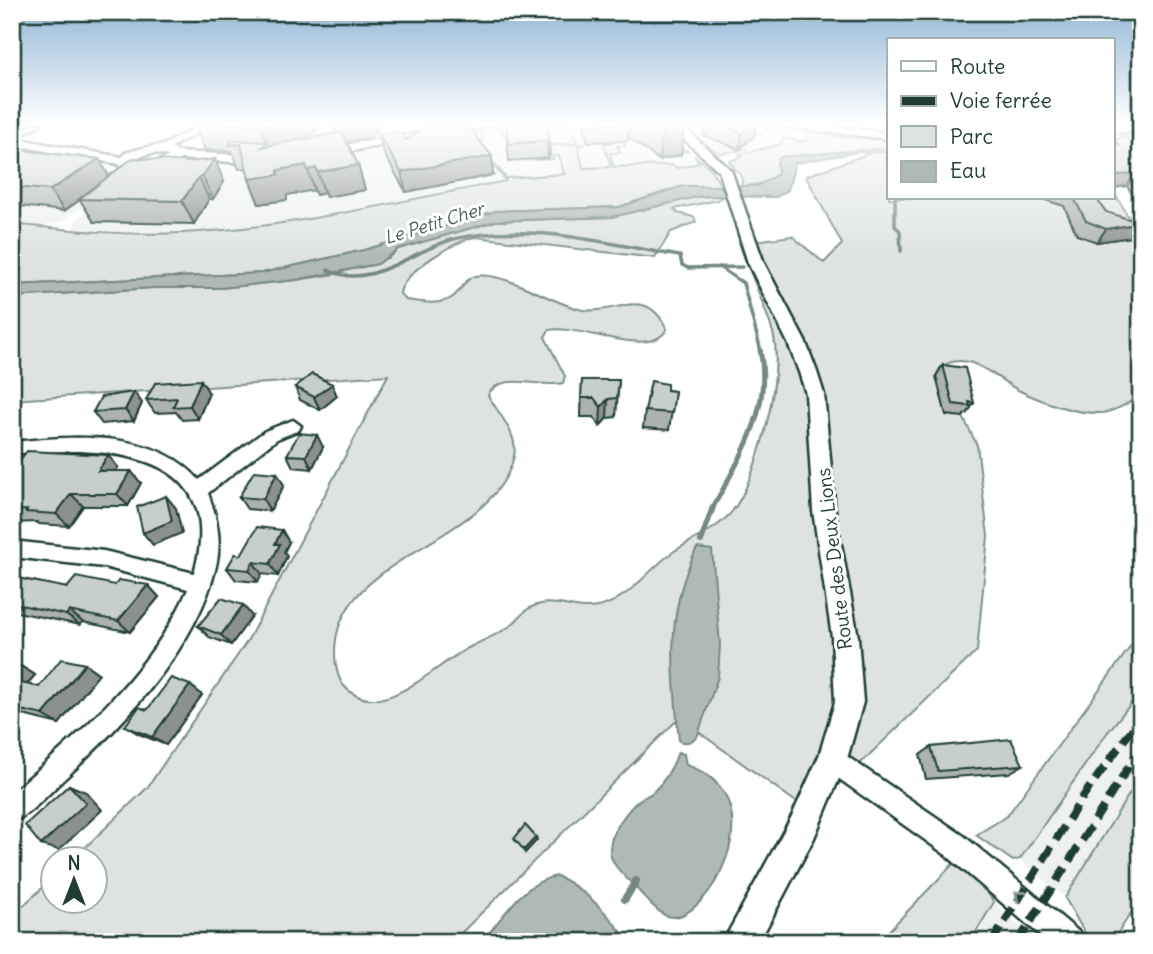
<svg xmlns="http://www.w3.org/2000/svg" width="1153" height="954" font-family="Delius,sans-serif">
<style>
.built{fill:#eef1f0}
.green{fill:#dee3e2;stroke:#7e908b;stroke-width:2}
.water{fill:#afbab7;stroke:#758883;stroke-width:2}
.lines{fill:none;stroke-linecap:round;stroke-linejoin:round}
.stream-far3{stroke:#758883;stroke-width:3.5}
.stream-far2{stroke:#758883;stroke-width:5}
.stream-far1{stroke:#758883;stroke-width:6}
.stream{stroke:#758883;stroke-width:8}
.pedestrian-casing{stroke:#1f3d34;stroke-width:6}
.minor-casing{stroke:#1f3d34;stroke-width:5}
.tertiary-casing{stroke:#1f3d34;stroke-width:5}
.pedestrian{fill:#fff;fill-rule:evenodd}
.minor{fill:#fff;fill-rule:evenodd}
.tertiary{fill:#fff;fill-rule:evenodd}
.rail{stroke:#1f3d34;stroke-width:8;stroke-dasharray:16 8;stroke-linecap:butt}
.wall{fill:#abb2af;stroke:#1f3d34;stroke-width:2}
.shaded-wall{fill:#8b918f;stroke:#1f3d34;stroke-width:2}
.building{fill:#c7cfcc;stroke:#1f3d34;stroke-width:2}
.oneway{stroke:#8f9e9a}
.labels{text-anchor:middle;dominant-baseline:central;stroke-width:6;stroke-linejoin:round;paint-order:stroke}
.far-water-label{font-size:18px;font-style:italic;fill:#4a625b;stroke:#fff}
.street-label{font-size:19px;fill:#1f3d34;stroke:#fff}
</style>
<rect width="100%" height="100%" fill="#fff"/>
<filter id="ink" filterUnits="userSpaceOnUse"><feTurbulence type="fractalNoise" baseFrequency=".0143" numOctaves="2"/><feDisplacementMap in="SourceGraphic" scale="14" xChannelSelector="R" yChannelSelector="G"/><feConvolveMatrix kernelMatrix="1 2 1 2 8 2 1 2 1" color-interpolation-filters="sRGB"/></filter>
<g filter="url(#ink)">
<path class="built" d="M559,124H621L662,134L705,166L493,183L300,220L230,230L149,234L72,230L78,218L133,179L361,149L364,153L373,151L371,147L469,131Z
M691,124H761L819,133L813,140L724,157L683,129Z
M12,146L106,162L115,172L129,175L61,222L42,227L12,224Z
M1141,691V775L1065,898L1020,859L1107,733Z
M994,902L1036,942H970Z"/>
<path class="green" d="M572,124L577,143L546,145L509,134L503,136V132L497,128Z
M691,124L774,126L762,134L717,125L705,136L745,149L720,154L683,129Z
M629,127L664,135L689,152L679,151L657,136L627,137L625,146H617L620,153H610L614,167L672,165L678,168L699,163L694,155L710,168L722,187L683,186L619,207L496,211L364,250L262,273L12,285V224C69,230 126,236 183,233C292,228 399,201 506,181L468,133L482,132V147L506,178L564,174L559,156H553V159L528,160H533L541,146L582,144L585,145L578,146L583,168L611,167L604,144L614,141Z
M781,127L842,137L889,140V148L780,157L778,174L768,182L742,187V177L729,161L742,157L739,154L780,145L783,138L805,142L808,133Z
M876,151L889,152V198H1113V190L1141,239V396C1129,402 1115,412 1101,413C1073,414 1043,402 1018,390C995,378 967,347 940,368L936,376L941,397L963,417L977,445L988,536L977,651L810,812L679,718L452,942H12V916L52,879V902H94V860L73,859L147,788L248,640L388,375L12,400V297L153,288H221L296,280L336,274L389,257L398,249L496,221L612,217L687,198L724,195L718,200L674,209L678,213L694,217L696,222L671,232L655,258L476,237C456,240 402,272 400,294L406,300C419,302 441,306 453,297C461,291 465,278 476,276C506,271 554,305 583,310C618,315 645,284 667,329C650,360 581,324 549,330L545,337L565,376L563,383C542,389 501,370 488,395C497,412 519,435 514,456C494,545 332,554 335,655C335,665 338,679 344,686C380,726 434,665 470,647C483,640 498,635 510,626C521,617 526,606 541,604C560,600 579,613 602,606C631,597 649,569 673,552C694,538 722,528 736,506C759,471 784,373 773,333C764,303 750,273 739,243L792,236L824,263L842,244L806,176Z
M1141,632V691L1107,733L1020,859L1013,861L976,835L1007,816Z
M1141,775V898L1112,942L1087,937L1065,898Z
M953,864L972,870L994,902L970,942H878Z"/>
<path class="water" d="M889,148V152H858L795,163L788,190L776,197L701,196L612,217L496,221L398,249L378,264L296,280L221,288H153L12,297V285L262,273L364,250L496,211L619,207L683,186H757L778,174L777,162L780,157Z
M697,548L712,550L720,645L718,677L697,737C692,741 687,744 679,741C673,670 664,614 697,548Z
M678,752L684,754L686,765C782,796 705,929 667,916C656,912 644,896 636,888C626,877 609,864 610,849C610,833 627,810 639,800C643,797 649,796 653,792C665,781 673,767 678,752Z
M557,876C588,891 609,915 629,942H482C503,917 524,881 557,876Z"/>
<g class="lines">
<path class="stream-far3" d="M886,158L889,164
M895,198V226L900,231L901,251
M719,267L743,283L761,351
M328,270C372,292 415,247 458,238C531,222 608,244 680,256L682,265L688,268L742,267"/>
<path class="stream-far2" d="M712,509C739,459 773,410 760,350"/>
<path class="stream-far1" d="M701,541L713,507"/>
<path class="stream" d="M625,899L636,881"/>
<g class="pedestrian-casing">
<path id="pedestrian" d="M33,124H41L18,137L13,136Z"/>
</g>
<g class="minor-casing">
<path id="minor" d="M200,125L208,127L164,151L156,149Z
M293,420L301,426L299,430L277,439L208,493C217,518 222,539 216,566C197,648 122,726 62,781C47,795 31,814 12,822V792C77,738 155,667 188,589L104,567L12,557V541L104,551L194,573C231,446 98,446 12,454V442C73,436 155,429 199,480L265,431Z
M833,747L964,836L1079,932L1083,942H1048L946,855L824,768L821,759L824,750Z"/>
</g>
<g class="tertiary-casing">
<path id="tertiary" d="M474,124H501L324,156L318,152L324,148Z
M667,124H680L731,170L764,263L806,343L817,372L824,394L835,511L858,637L863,702L847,759L814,838L759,942H723L792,816L819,756L835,702L832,637L813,511L806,394L799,372L788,343L748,263L719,171Z
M782,124H816L889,133V139L788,127Z
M1113,135H1141V141H1113Z
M12,138L122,157L125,153C141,149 164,139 178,152L264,156L270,160L264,164L180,159L169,167L151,173H137L120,169L119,164L12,145ZM154,153L169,156L151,165L131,164L134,158Z"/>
</g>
<use href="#pedestrian" class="pedestrian"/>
<use href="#minor" class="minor"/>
<use href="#tertiary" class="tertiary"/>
<path class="rail" d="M992,942L1084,795L1141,717
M1018,942L1141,747"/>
</g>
<path class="wall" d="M194,124H323L307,139L336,133L334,124H382L369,138L347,141L358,165L365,190L326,197L324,193L316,195L314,190L287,195V200L259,204L249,179L247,168L239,169L232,151L205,150Z
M506,124L549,138L550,155L548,158L509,161Z
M583,124H629L628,141L588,142Z
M630,124H684L681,155L659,160L629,138Z
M705,124H756L754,136L739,149L703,135Z
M379,134L406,140L493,175L406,192L383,152Z
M1116,140L1141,156V208L1127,186L1113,188V144Z
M12,149L99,159L109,176L133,158L224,182L213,199H209L194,224L94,222L80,200L64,211L12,205Z
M1039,198H1096L1106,212L1131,237L1097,242L1077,235L1064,206Z
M943,365L974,403L967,414H965L963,417L946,415L936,376Z
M582,380H619L616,417L607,418L600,426L594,417H581Z
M295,387L337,396L320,410L300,400Z
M667,390L675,391L669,430L643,428L645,411Z
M134,392L142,403L134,421L102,424L93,412Z
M209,393L198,419L182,420L176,412L155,413L146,400Z
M323,447L312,469L293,467L287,455Z
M118,467L116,471L141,483L128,506H83L69,526L39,524L37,522L12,523V470Z
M284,485L270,511L247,509L239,497Z
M289,542L284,552L287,556L278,576L262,574L258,582L236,580L227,568L241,555Z
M12,577L67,588L115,585H148L159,597L130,632L83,622L80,625L12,611Z
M252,616L231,645L209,637L198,626Z
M12,663L19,665L35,675L27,684L39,687L85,664L99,674L59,724L27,716L12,708Z
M190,685L202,695L166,745L139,734L125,726L147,710Z
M931,747L1023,765L1009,773L926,779L920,755Z"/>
<path class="shaded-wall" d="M260,124H323L295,150L262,147L267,143Z
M334,124H382L369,138L339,143Z
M680,124H684L681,155L659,160L663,128Z
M753,124H756L754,136L739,149L742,133Z
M549,138L550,155L548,158L547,141Z
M492,156L493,175L406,192L401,172Z
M99,159L110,178L64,211L50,190Z
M215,159L224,182L213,199L202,176Z
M306,165L314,190L287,195V200L259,204L249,179L278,170Z
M358,165L365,190L326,197L318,172Z
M316,168L324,193L316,195L308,170Z
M1136,173L1127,186L1113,188V176Z
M199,177L209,199L194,224L182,201Z
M1141,223L1131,237L1097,242L1106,229Z
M201,380L209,393L198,419L190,406Z
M332,384L337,396L320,410L314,397Z
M134,392L142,403L134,421L125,410Z
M608,399L607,418L600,426L601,407Z
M317,435L323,447L312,469L306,456Z
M108,455L118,467L109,483L98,471Z
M131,471L141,483L128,506L117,494Z
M277,473L284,485L270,511L263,499Z
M71,494L83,506L69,526L56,514Z
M166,496L176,508L182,533L153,545L143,533Z
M282,530L289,542L284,552L287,556L278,576L270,564L275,544Z
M253,562L262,574L258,582L249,570Z
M148,585L159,597L130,632L118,621Z
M243,605L252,616L231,645L221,635Z
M69,611L83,622L80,625L66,615Z
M85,664L99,674L59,724L43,715Z
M19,665L35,675L23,689L12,683V673Z
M190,685L202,695L166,745L152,737Z
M69,785L86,792L102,810L59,850L41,845Z
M536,837L537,840L525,853L524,850Z"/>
<path class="building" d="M429,124H466L492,156L401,172L379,134L400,131L406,140Z
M506,124H547L549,138L547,141L508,144Z
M657,124H680L663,128Z
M718,124H753L742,133Z
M342,132L358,165L318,172L316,168L308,170L306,165L278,170V175L249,179L241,144L229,145L232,140L268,142L262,147Z
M1125,135L1141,156V181L1136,173L1113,176V144L1119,145L1116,140Z
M12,149L99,159L50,190L12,187Z
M133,158L188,162L215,159L202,176L199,177L182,201L79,199Z
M1074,198H1096L1106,212L1141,223L1106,229L1086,221Z
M943,365L965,368L974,403L969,402L970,406L953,404Z
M312,374L332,384L314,397L295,387Z
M201,380L190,406L173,407L177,398L146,400L155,383Z
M582,380H619L617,398L608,399L601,407L594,398H581Z
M651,381L667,384V390L675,391L672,413L645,411Z
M134,392L125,410L93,412L101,397Z
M299,433L317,435L306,456L287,455Z
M27,451L108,455L98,471H131L117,494H71L56,514L26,512L27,510L12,511V470Z
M254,471L277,473L263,499L239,497Z
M166,496L172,521L143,533L137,507Z
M257,527L282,530L275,544H280L270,564L253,562L249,570L227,568L235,554L241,555Z
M12,577L67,588L76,577L115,585L119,580L148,585L118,621L69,611L66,615L12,603Z
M221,598L243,605L221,635L198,626Z
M61,659L85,664L43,715L12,708V705L15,701L12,700V681L39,687Z
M12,663L19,665L12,673Z
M171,678L190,685L152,737L125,726L139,707L147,710Z
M1011,739L1023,765L938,771L931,747Z
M69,785L86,803L41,845L25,825Z
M525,825L536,837L524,850L514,839Z"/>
<defs><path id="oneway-chevron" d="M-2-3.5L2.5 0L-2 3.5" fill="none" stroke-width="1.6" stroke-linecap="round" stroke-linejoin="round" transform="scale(1.75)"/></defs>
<use class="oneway" href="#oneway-chevron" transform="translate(1019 895) rotate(-139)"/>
</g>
<linearGradient id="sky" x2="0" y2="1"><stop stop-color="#91b6d4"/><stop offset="0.48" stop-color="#fff"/><stop offset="1" stop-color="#fff" stop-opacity="0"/></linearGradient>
<rect width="1153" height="258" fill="url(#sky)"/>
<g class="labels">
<g class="far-water-label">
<text transform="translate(434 223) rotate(-17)">Le Petit Cher</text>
</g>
<g class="street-label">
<text transform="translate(834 559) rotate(-97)">Route des Deux Lions</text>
</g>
</g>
<rect width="1153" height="954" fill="none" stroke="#fff" stroke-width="42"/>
<rect x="21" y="21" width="1111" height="912" fill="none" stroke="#1f3d34" stroke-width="2.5" filter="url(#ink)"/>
<rect x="887" y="38" width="228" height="161" fill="#ffffff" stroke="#a5b1ae" stroke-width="2"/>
<rect x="901" y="61" width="35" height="10" fill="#ffffff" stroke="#a5b1ae" stroke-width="2"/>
<text x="950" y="74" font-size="21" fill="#1f3d34">Route</text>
<rect x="901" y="96" width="35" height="10" fill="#1f3d34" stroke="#a5b1ae" stroke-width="2"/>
<text x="950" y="108" font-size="21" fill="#1f3d34">Voie ferrée</text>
<rect x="901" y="126" width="35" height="21" fill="#dee3e2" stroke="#a5b1ae" stroke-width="2"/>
<text x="950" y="144" font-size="21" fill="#1f3d34">Parc</text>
<rect x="901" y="161" width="35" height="21" fill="#afbab7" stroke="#a5b1ae" stroke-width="2"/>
<text x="950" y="178" font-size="21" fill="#1f3d34">Eau</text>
<g transform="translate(74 880)"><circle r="33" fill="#ffffff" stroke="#a5b1ae" stroke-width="2"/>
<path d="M0-5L12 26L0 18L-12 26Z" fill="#1f3d34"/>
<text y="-10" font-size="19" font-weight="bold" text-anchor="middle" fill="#1f3d34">N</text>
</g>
</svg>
